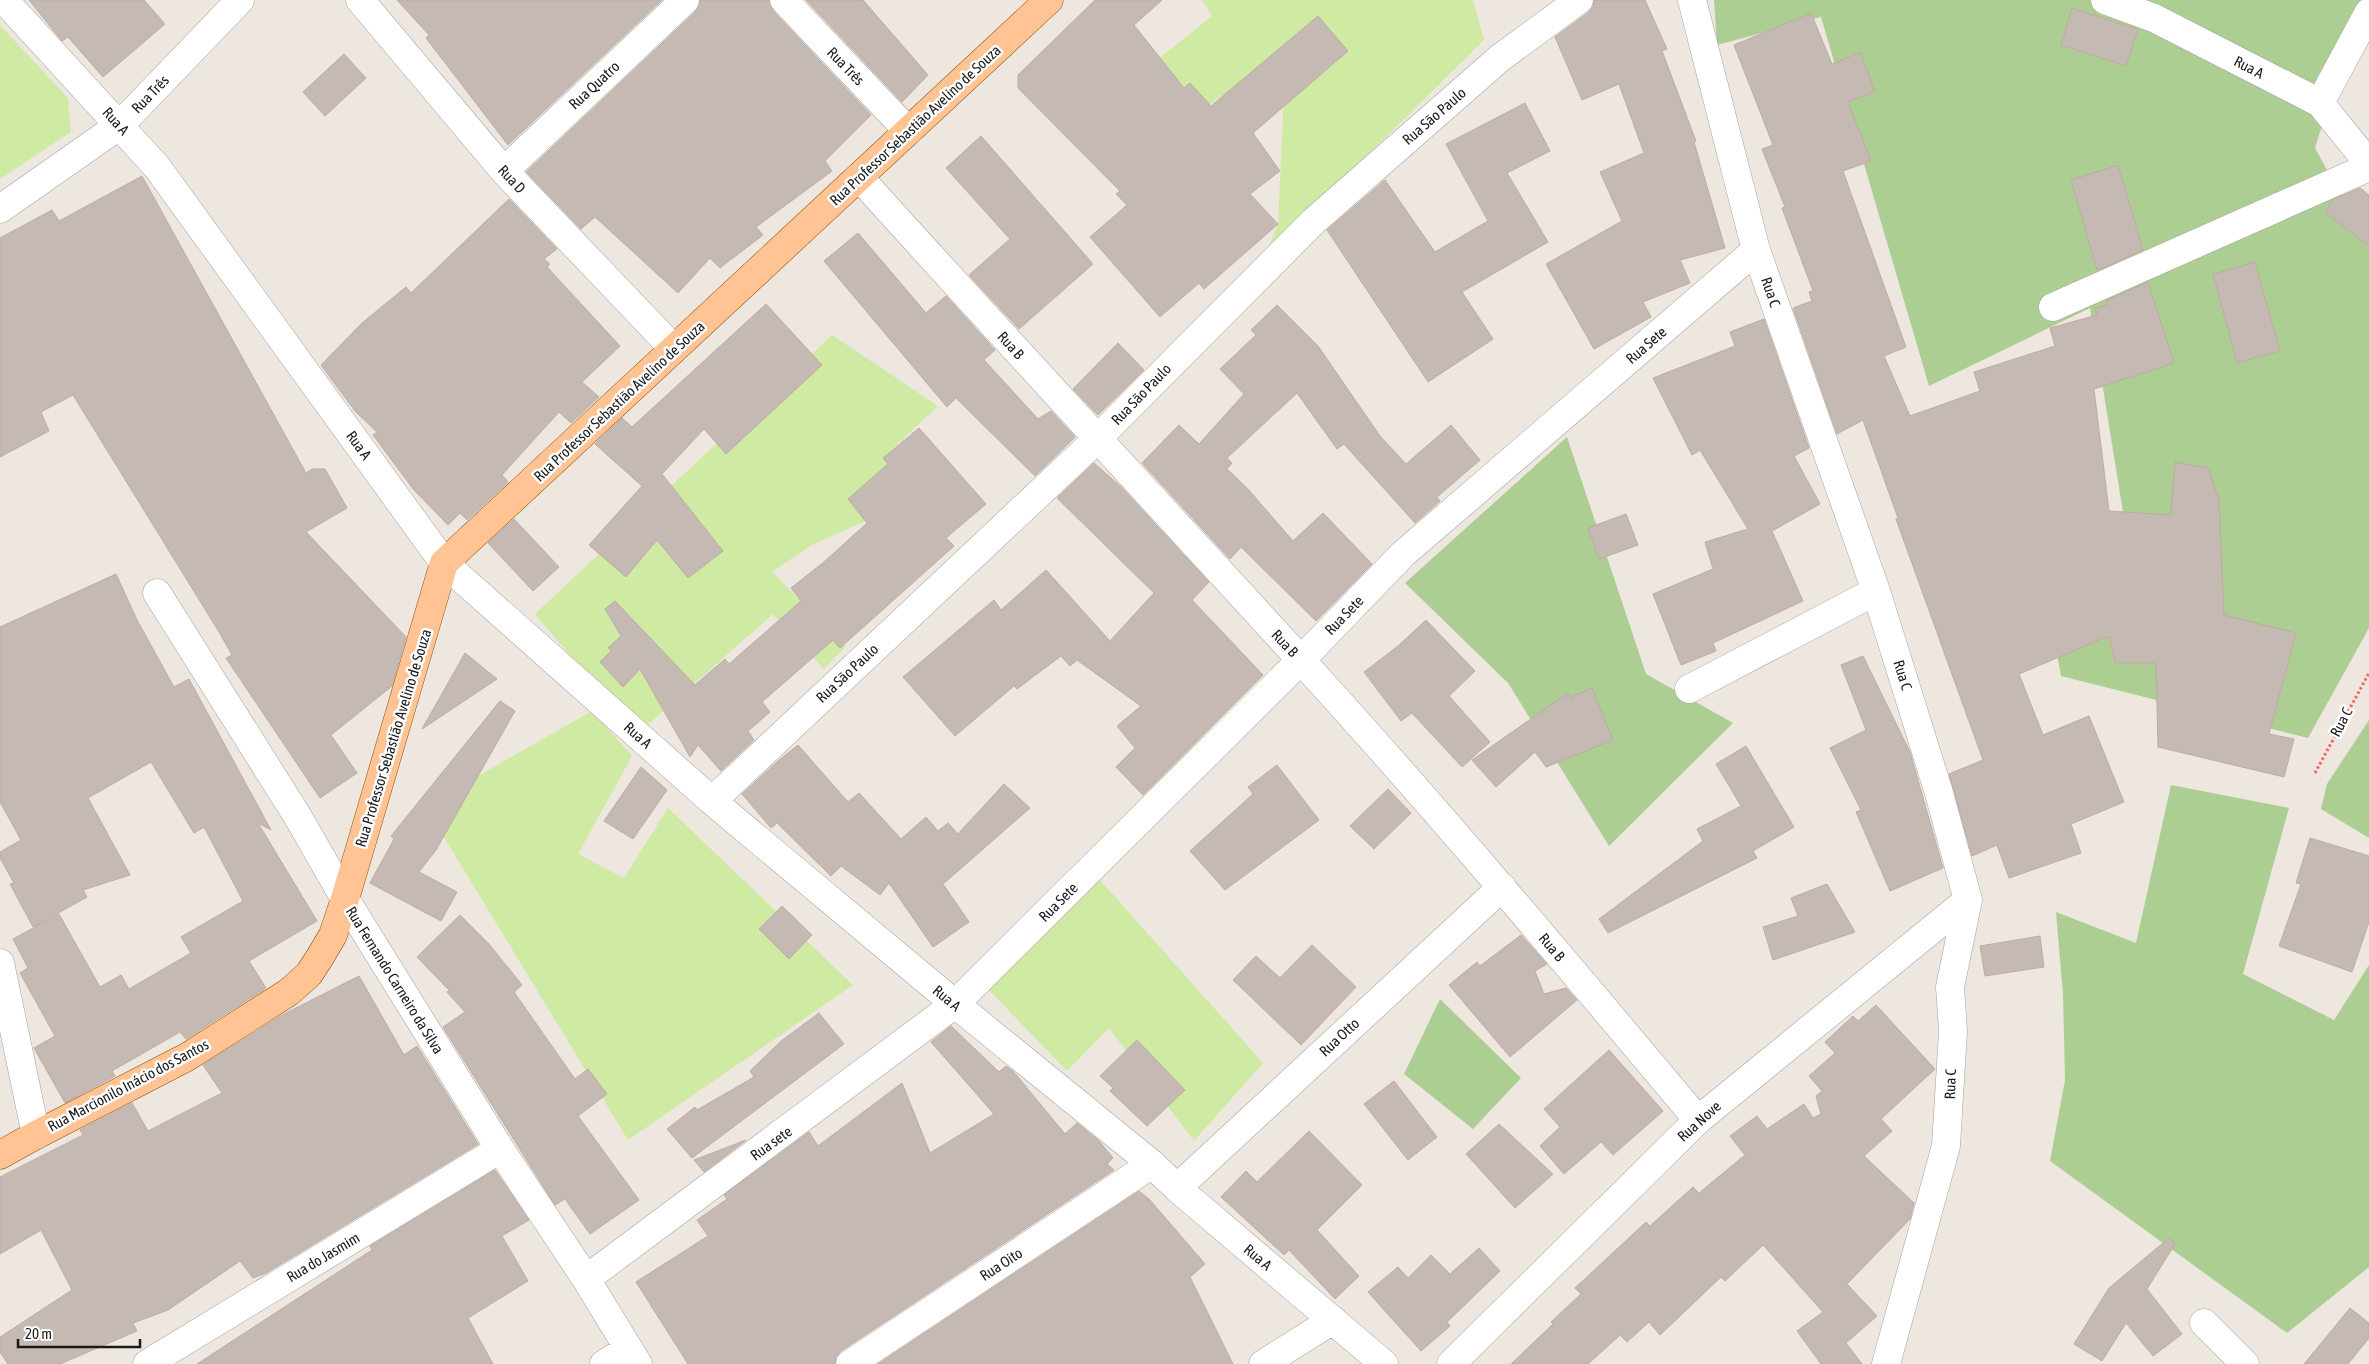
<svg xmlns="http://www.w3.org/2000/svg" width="2369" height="1364" font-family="'Asap Condensed',sans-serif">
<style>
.grass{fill:#cfeaa3}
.forest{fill:#acce93}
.building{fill:#c5b9b4;stroke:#bfaba2}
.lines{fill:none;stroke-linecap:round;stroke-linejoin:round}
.minor-casing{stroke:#a2a2a2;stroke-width:29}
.major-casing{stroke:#934f00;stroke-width:29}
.path{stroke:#fe6165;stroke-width:3;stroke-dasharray:2.5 2.5;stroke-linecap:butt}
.minor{stroke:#fff;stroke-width:28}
.major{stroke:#ffc394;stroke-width:28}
.labels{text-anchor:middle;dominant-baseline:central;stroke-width:5;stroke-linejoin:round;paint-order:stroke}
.street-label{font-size:15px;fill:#1b1b1b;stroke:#fff}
</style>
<rect width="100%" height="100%" fill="#ede7e0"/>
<path class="grass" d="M1202,0H1473L1484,40L1264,258L1278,224L1286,52L1185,121L1099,107L1212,16Z
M0,25L68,98L71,132L0,179Z
M832,335L938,406L883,458L924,507L866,521L813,544L772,572L846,646L824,669L773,614L637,734L535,614Z
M592,711L632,756L578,854L624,878L668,808L853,985L628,1140L425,806Z
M1100,880L1263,1063L1194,1141L1109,1028L1067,1071L985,986Z"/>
<path class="forest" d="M1714,0H2361L2315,148L2369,247V628L2308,738L2061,676L2042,570L2128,543L2090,308L1929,386L1821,17L1717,45Z
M1567,437L1646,674L1733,723L1609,846L1508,683L1405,583Z
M2369,720V838L2321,809L2327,784Z
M2171,785L2289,808L2243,974L2334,1020L2369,965V1267L2287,1333L2050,1161L2065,1080L2063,995L2056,912L2136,943Z
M1440,999L1521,1078L1473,1129L1404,1074Z"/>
<path class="building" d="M29,0H144L165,24L103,77L68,37L62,41Z
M397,0H662L508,145L426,38L429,35Z
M700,0H769L773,11L871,115L825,161L832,171L756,227L763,235L720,268L710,258L678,293L595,217L581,229L526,172L696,11Z
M806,0H863L928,75L902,102Z
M1095,0H1162L1134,25L1184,88L1190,83L1211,106L1318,16L1348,51L1253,133L1280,171L1250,194L1278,224L1204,289L1199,283L1160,317L1090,237L1127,205L1116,194L1120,191L1018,88V75Z
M1594,0H1645L1667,49L1662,51L1696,141L1694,142L1725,248L1680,260L1690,283L1643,302L1651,317L1594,349L1546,264L1622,221L1600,172L1644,153L1619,84L1582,100L1555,37L1588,13L1593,7Z
M2072,8L2138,29L2126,66L2061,45Z
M1811,13L1832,64L1860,52L1875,91L1848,102L1871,161L1843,171L1906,347L1884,356L1910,416L1980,391L1974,372L2055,346L2050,328L2097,315L2095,308L2107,305L2106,301L2148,282L2174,363L2094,389L2109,511L2171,515L2175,462L2208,468L2219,500L2224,615L2296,633L2269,734L2294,739L2284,777L2158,747L2156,663H2115L2109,636L2019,674L2043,735L2089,716L2124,802L2071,824L2081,853L2009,878L1997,845L1972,856L1949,774L1983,760L1896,519L1898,518L1863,420L1837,434L1793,308L1812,301L1809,292L1813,291L1782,208L1785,207L1762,149L1773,145L1734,45Z
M344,54L366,78L325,116L303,92Z
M1525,103L1550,151L1507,173L1548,242L1462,292L1493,339L1428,382L1327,230L1385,180L1435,252L1488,221L1446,144Z
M981,136L1093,264L1019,329L969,275L1010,239L946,168Z
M2118,165L2143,250L2097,270L2071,180Z
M142,176L306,473L312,469H325L347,508L306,532L406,637L392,686L331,735L357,773L320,798L226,658L232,655L219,632L73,395L41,412L49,431L0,457V238L52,210L59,221Z
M2360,188L2369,195V246L2325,212L2334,199Z
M509,199L557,249L544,259L550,264L547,267L620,346L582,382L599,397L571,423L559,412L502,475L508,482L467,520L460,513L448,525L414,490L373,435L377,432L355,411L321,365L362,323L406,287L411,293Z
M858,233L926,313L946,296L995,350L984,360L1038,419L1051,411L1075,437L1035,476L956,398L947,407L824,261Z
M2255,262L2280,351L2237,363L2213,274Z
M766,304L822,365L726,454L704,429L662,474L723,551L688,578L657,540L626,577L589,545L642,486L595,444L622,418L632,427Z
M1277,305L1318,346L1380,436L1406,464L1451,425L1480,460L1437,497L1440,501L1415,523L1344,444L1337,449L1297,393L1227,458L1232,463L1227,469L1248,489L1293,541L1323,513L1372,564L1316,621L1241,547L1230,559L1142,463L1179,425L1199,444L1244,394L1220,369L1256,335L1251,330Z
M1764,319L1809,448L1794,456L1820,504L1772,531L1803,601L1713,643L1716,651L1681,665L1653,594L1713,569L1705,542L1748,529L1700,450L1692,455L1653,378L1735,346L1730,332Z
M1118,343L1144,370L1098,415L1073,389Z
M919,428L986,504L946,538L954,546L840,648L833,640L762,702L770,712L748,731L754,740L721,771L698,745L690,757L640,669L623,687L600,662L611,651L608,648L621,636L605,609L615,601L695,685L725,659L729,664L801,601L791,588L824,562L867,523L848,499L888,464L883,458Z
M1094,463L1120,486L1209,582L1192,600L1263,675L1143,795L1116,767L1135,748L1117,726L1141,706L1077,660L1070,666L1061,656L1017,689L1014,686L955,736L903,677L994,600L1001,610L1046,570L1110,641L1154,593L1057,498Z
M1626,514L1638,545L1599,559L1588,528Z
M514,519L559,567L533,591L488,543Z
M116,574L137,620L174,687L189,679L271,830L258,823L317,921L249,961L266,988L186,1039L180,1032L112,1071L115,1076L65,1103L34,1048L55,1036L20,973L28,968L13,939L59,914L100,987L121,975L129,989L191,953L181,937L243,901L204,827L194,833L151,762L88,798L130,875L83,890L87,897L33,927L10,884L14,883L0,858V852L21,840L0,802V627Z
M1426,620L1475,671L1449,696L1490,742L1462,767L1412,713L1401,721L1364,672L1398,646Z
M465,653L497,679L422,729Z
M1863,656L1910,752L1943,868L1890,891L1856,812L1861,810L1830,748L1866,730L1841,665Z
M1592,688L1613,740L1546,767L1535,752L1496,787L1472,760L1568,693L1571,697Z
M500,701L515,711L436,850L419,872L457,892L441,921L370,883L394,839L391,836Z
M798,745L848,802L859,793L901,839L926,817L938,831L948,823L958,834L1004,784L1030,808L943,884L969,922L933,947L889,883L880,895L841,866L831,876L777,823L771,828L742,794L778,761Z
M1746,746L1794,827L1753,851L1757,858L1608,933L1599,919L1703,841L1697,829L1741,806L1716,764Z
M1277,765L1319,820L1225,890L1190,851L1253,794L1248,787Z
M641,767L667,790L633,839L604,821Z
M1388,789L1411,813L1374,849L1350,826Z
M2310,838L2369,856V922L2352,972L2279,946L2301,884L2296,883Z
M1827,884L1855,932L1773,960L1763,927L1798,916L1791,898Z
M782,906L812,935L789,959L759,929Z
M460,915L489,944L522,985L514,992L575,1079L588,1069L607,1094L578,1116L639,1200L590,1234L565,1199L555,1205L443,1027L465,1012L447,992L449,990L417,957Z
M1521,935L1547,964L1535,971L1544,994L1566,988L1577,1000L1510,1057L1449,985L1477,962L1480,966Z
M2040,936L2044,967L1985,976L1980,946Z
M1312,945L1356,987L1301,1045L1233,980L1256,956L1280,978Z
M359,976L404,1055L417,1046L478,1144L266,1273L253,1278L240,1261L168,1310L133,1323L137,1331L60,1364H8L0,1352V1337L72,1290L41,1230L0,1254V1177L83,1135L80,1130L132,1103L148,1131L222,1093L203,1065L282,1015Z
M1876,1005L1935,1069L1881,1119L1892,1131L1864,1156L1914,1203L1910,1219L1847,1284L1877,1316L1846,1343L1862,1364H1821L1797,1331L1823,1312L1763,1245L1725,1281L1721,1277L1660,1335L1649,1322L1627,1342L1620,1335L1588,1364H1511L1553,1324L1551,1322L1581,1294L1575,1288L1646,1222L1650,1226L1693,1187L1699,1193L1745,1155L1730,1136L1757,1116L1767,1129L1804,1104L1813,1118L1821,1114L1816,1096L1822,1091L1809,1076L1835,1053L1825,1042L1853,1016L1858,1021Z
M819,1013L844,1044L692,1158L667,1129L695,1107L697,1110L754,1077L750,1071L781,1041Z
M951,1026L999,1072L1006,1066L1013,1071L1065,1134L1077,1123L1099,1141L1113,1158L1107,1164L1114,1170L841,1351L836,1357L835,1364H688L636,1282L708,1236L697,1220L727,1199L724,1195L809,1132L818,1146L902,1083L930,1153L994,1114L931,1042Z
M1137,1040L1185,1090L1147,1126L1110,1091L1113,1088L1100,1076Z
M1609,1050L1663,1111L1613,1155L1601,1142L1564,1174L1540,1146L1560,1127L1544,1109Z
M1394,1081L1437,1137L1408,1160L1364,1104Z
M1499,1124L1553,1174L1515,1208L1466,1154Z
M1309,1131L1362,1185L1317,1230L1359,1276L1335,1299L1289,1250L1284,1255L1221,1197L1246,1171L1257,1182Z
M746,1140L704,1172L694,1160Z
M495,1170L529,1220L502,1236L528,1281L468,1318L493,1364H197L372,1250L370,1246Z
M1139,1191L1150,1200L1205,1264L1190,1277L1233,1364H878Z
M2169,1238L2175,1244L2147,1289L2182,1334L2153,1356L2126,1323L2102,1361L2074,1344L2109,1288Z
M1479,1248L1500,1271L1447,1322L1450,1326L1421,1351L1368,1292L1398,1267L1408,1278L1431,1255L1450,1274Z
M2350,1308L2369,1323V1338L2348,1364H2304Z"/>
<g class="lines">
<g class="minor-casing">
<path id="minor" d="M4,0L157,167L444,563L712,801L955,1004L1152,1164L1177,1188L1384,1364
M360,0L504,171L674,349
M784,0L908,131
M1692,0L1756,250L1876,591L1939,793L1968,900L1950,987L1953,1031L1946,1146L1886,1364
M2105,0L2154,18L2320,103L2369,164
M2320,103L2369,12
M504,171L685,0
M859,177C1005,339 1153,498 1300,659C1437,809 1567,964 1698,1120
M0,209L120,125L240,0
M2053,307L2369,167
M157,593L298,817L345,899L500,1149L586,1279L638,1364
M1689,689L1876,591
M712,801L1097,439L1314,221L1500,58L1579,0
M0,963L36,1135
M1177,1188L1502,887
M586,1279L955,1004L1301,660L1403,554L1756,250
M2204,1323L2245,1364
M147,1364L500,1149
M604,1364L628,1349
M850,1364L1152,1164
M1263,1364L1333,1320
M1451,1364L1698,1120L1968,900"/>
</g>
<g class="major-casing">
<path id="major" d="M0,1155L36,1135L187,1057L289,992L309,974L320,957L333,935L345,899L444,563L1049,0"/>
</g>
<path class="path" d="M2315,773L2369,673"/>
<use href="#minor" class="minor"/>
<use href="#major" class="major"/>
</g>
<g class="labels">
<g class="street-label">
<text transform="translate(846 66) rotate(46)">Rua Três</text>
<text transform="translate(2249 67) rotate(27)">Rua A</text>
<text transform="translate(594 85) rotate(-43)">Rua Quatro</text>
<text transform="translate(150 94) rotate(-46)">Rua Três</text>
<text transform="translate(1434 116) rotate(-41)">Rua São Paulo</text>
<text transform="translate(116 121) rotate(48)">Rua A</text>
<text transform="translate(915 125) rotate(-43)">Rua Professor Sebastião Avelino de Souza</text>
<text transform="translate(512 179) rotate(47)">Rua D</text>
<text transform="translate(1771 292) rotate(71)">Rua C</text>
<text transform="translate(1011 345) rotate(48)">Rua B</text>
<text transform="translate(1646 345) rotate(-41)">Rua Sete</text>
<text transform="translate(1141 394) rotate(-46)">Rua São Paulo</text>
<text transform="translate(619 401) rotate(-43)">Rua Professor Sebastião Avelino de Souza</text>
<text transform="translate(359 445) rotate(54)">Rua A</text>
<text transform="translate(1344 615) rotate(-46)">Rua Sete</text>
<text transform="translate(1285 643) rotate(47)">Rua B</text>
<text transform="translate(847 673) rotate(-43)">Rua São Paulo</text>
<text transform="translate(1903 675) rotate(73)">Rua C</text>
<text transform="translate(2341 722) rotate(-62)">Rua C</text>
<text transform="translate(638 735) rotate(42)">Rua A</text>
<text transform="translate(393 738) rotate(-73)">Rua Professor Sebastião Avelino de Souza</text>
<text transform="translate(1058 902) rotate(-45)">Rua Sete</text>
<text transform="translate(1552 947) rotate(50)">Rua B</text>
<text transform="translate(395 980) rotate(58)">Rua Fernando Carneiro da Silva</text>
<text transform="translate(947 998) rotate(40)">Rua A</text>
<text transform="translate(1339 1037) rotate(-43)">Rua Otto</text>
<text transform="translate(1950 1084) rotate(-88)">Rua C</text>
<text transform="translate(128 1085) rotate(-28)">Rua Marcionilo Inácio dos Santos</text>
<text transform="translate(1699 1121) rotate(-42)">Rua Nove</text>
<text transform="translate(771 1143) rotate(-36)">Rua sete</text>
<text transform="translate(323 1257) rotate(-31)">Rua do Jasmim</text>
<text transform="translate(1258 1257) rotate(40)">Rua A</text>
<text transform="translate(1001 1264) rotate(-33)">Rua Oito</text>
</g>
</g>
<path d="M18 1339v8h122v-8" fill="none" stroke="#1b1b1b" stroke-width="2.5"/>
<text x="25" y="1339" font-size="15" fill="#1b1b1b" stroke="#ffffff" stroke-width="4" paint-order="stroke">20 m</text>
</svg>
